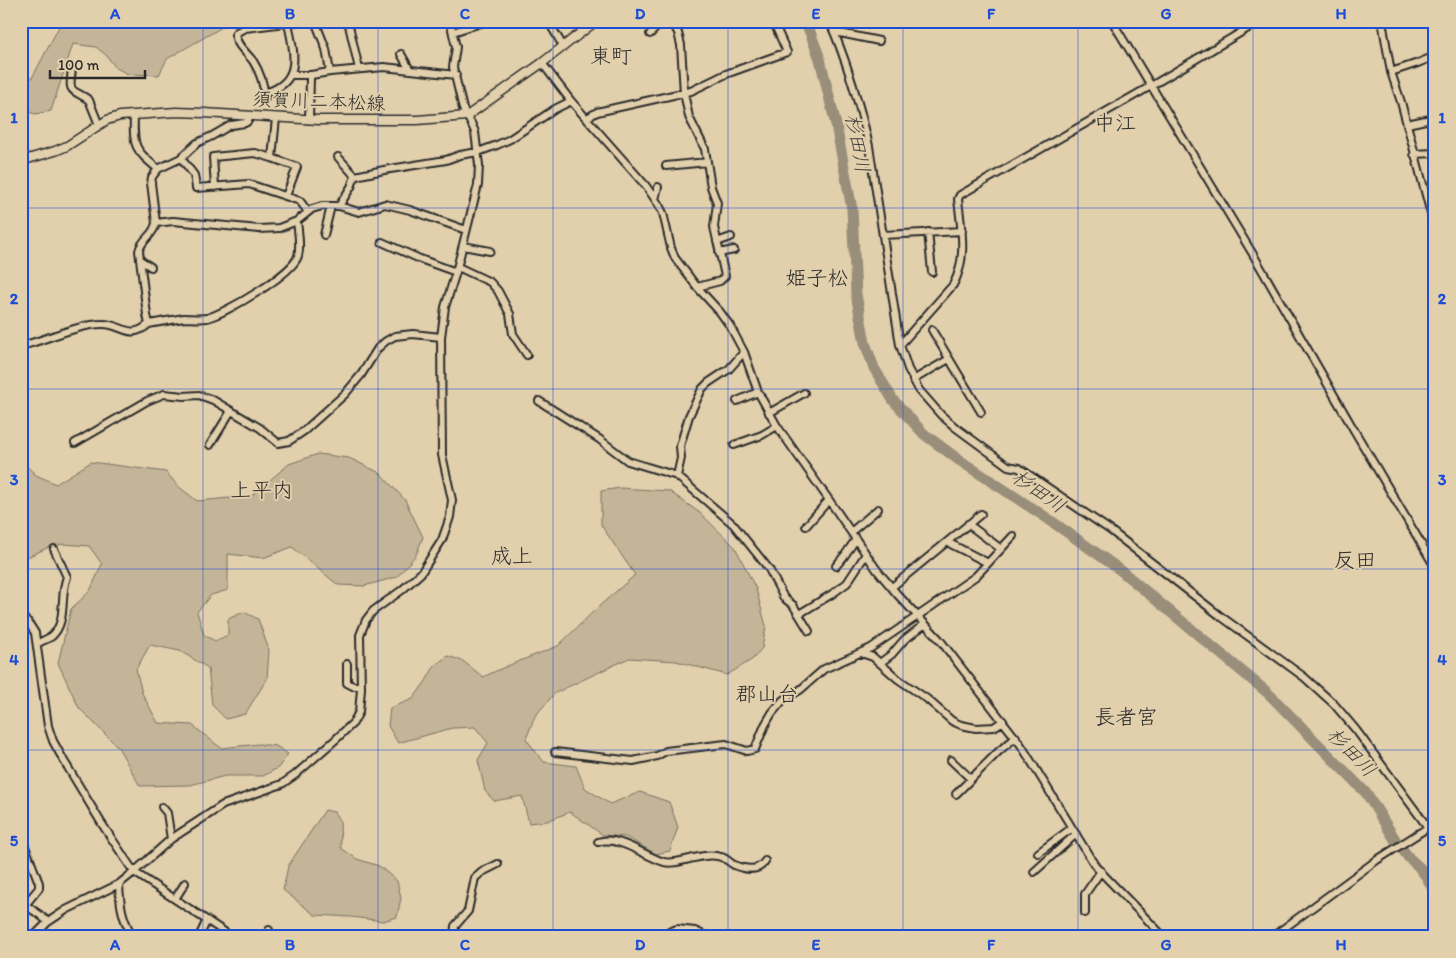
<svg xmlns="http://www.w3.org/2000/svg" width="1456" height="958" font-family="Itim,'Klee One',sans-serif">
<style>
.green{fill:#c4b598;stroke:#787062}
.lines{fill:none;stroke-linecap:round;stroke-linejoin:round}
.river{stroke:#998e7a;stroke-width:11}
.minor-casing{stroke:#2b2b2b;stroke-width:10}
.major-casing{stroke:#2b2b2b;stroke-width:11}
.minor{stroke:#e2d0ad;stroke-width:6}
.major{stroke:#e2d0ad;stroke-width:8}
.grid{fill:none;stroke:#1d4ed8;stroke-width:1;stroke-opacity:0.55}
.labels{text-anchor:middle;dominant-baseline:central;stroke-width:4;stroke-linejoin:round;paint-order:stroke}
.street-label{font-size:19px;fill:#2b2b2b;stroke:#e2d0ad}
.water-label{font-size:20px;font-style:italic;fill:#413f3b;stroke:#e2d0ad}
.quarter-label{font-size:21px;fill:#2b2b2b;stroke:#e2d0ad}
.neatline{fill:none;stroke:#1d4ed8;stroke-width:2}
.grid-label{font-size:16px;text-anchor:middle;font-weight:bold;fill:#1d4ed8}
</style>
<rect width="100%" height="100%" fill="#e2d0ad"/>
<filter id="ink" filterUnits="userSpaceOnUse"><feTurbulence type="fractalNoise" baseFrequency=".02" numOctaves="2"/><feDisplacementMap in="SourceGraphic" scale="10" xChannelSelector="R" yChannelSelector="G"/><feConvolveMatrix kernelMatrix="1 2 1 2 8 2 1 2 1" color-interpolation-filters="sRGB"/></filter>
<g filter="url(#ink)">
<path class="green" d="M62,21H241L224,26L167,59L159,75L128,74L116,68L106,55L96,47L73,44L51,111L35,114L21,109V79L32,78Z
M318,454L349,458L380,473L405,500L423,537L416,555L397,577L364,586L338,585L292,547L263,558L228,554V590L211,595L197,612L204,635L215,641L228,635V619L244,612L258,619L269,650L267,679L245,714L226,719L212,705L208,668L180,651L150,645L136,669L142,693L158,723L192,725L221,748L259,744L276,746L288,754L278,768L263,776H225L190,785L140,786L118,747L79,708L58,663L71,609L90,591L102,564L89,546L63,544L47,548L21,560V461L36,475L56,484L91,462L166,472L178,486L197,501L251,496L289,464Z
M620,488L669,491L700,513L735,547L756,589L766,626L762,648L753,659L727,675L676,661L629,658L555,693L535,716L526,739L544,762L576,766L585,788L610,804L640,792L669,802L678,827L670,851L656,854L626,837L603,835L570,812L547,821L529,823L522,796L494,801L485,791L478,760L488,743L475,727L452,728L398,743L388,726L390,708L413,699L426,681L435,665L448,656L463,661L483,677L507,666L558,646L597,608L635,575L601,525V491Z
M325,810L334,812L340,821L341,848L357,859L379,866L397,881L401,898L397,917L383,921L351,917L315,915L283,890L288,866Z"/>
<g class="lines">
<path class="river" d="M804,21L810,32L820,59L836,125L852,209L856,294L865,343L874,368L893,400L924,434L959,460L1047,518L1119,569L1268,693L1367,794L1396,841L1409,858L1419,867L1426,876L1435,893"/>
<g class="minor-casing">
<path id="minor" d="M315,21L326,49L330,72
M348,21L359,69
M548,21L563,46
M829,21C836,35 841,50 846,64C855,91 863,118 869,146L900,345
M1112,21L1254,256L1354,430L1435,567
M1260,21L1151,86L960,195L958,199C961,228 968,258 953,285L900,345L908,369L919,390L941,415L955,427L1008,466L1019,468L1110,530L1219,615L1304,677L1334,704L1356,730L1435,837
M1382,21L1391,72L1401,102L1435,229
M1431,21L1435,24
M453,32L487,21
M835,32L879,41
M650,34C657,27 663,19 673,23L678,33L681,45L684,93L689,117L705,149L711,187L717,203L714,227L725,276L720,281L697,287
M401,54L410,70
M542,63L571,101L646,186L659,205L663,213L671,248L675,258L697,287L720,312L730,326L744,352L758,392L777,426L829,500L877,570L897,594L940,640L1021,745L1096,867L1164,937
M72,70C68,95 72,88 89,100L99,125
M1391,72L1418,63L1435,56
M290,75H311
M265,93C303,82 294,53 288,23
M265,98C264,85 260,72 253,61C246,52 237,46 235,35L237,32L245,28L301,21
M134,115C133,147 134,149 158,169L152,177L151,183L156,223L173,221L259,229L279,228L297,221L312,209L322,206H339L359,212L385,204L410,210L466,230
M587,118L597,112L691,91L726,74L787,52L773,21
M309,120L310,78L311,75L330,72L384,67L456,75
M1407,124L1435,118
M1414,154L1435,153
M338,157L355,176
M181,158L194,175L196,188L249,184L300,201L308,212
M272,158L276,118
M666,166L707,162
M158,169L181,158L197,143L212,136L231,125L245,123L248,121L250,116
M215,187L213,157L255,153L272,158L297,167L286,196
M655,199L658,187
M339,206L351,187L355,176L384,170L446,160L460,155L478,152L497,145L510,139L555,109L571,101
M156,223C154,236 141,239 139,251L147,315L149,324C160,322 172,320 184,318C191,318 199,319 207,318C226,313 293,274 298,256C301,245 298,232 297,221
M928,232L932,272
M324,235L331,206
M883,235L962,231
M382,242L420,259L456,272
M717,242L731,237
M463,246L490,251
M719,253L734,250
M140,260L151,267
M458,267L490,282L498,291L510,314L513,334L527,355
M932,330L981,412
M21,348L28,344C50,338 80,324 103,324C123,324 129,341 149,324
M913,380L949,359
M539,401L599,439L628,461L677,476L733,524L769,569L784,598L793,605L809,631
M737,401L758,392
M769,413L804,393
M75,443L147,401L164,394L184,396L199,395L213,400L260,428L278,443L289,441L304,431L345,394L361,375L378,348L386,341L395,336L413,334L441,337
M210,445L231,411
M734,445L762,435L777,426
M677,476L681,458L680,446L689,416L702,389L708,383L729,369L744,352
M968,524L1001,549
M806,526L829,500
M851,532L878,509
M947,542L988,563
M836,566L845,555L856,539
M892,587L981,514
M799,614L832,594L847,583L866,554
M21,616L28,622L35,633L48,726L53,741L64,761L102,824L134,872L232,937
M37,644C41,641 48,639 52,636C68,621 59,596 67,577L54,549
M861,653L873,657L898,679L927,699L952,721L961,725L976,728L994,727L1003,721
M880,663L892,654L904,640L925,624
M347,664V683L353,686H361
M555,752L633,761L657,756L666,751L717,745L726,744L747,751L755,749L765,725L772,713L783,700L800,690L824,669L871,648L976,576L1013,536
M951,760L971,779
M956,794L999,751L1016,737
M162,807L167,813L171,839
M21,836L39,883V888L25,905
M598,842C619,835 644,856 664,862C679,866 701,851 721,857C726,858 729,862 734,865C744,869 758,873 765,861
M1038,853L1072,828
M1034,872L1076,834
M175,899L185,883
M21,902L40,915L48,922
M1085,913V894L1101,871
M33,937L48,922L66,910L119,884
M133,937C122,919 120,905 119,884L134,872L171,839L223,805L282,784L295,775L335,740L353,723L359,712L361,689L360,635L366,620L373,611L402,590L421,573L442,540L450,517L452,500L442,455L441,337L445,307L456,272L478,185L479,165L475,132L472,125L463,109L453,67L456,47L450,21
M199,937L207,920
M267,937L269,930
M454,937L455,926L468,911L475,878L482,872L498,864
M655,937L677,929L695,931L708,937
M1272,937L1377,860L1435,823"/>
</g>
<g class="major-casing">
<path id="major" d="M21,161L55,151L67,146L107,120L120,116L176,112L204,113L319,120H417L467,116L542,63L596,21"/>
</g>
<use href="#minor" class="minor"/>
<use href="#major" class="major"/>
</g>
</g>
<path class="grid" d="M203,21V937M378,21V937M553,21V937M728,21V937M903,21V937M1078,21V937M1253,21V937M21,208H1435M21,389H1435M21,569H1435M21,750H1435"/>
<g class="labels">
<g class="street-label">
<text transform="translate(319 101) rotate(2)">須賀川二本松線</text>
</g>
<g class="water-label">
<text transform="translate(858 143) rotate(79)">杉田川</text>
<text transform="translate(1039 491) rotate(35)">杉田川</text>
<text transform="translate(1352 752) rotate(46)">杉田川</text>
</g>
<g class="quarter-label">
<text x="611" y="55">東町</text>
<text x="1115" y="122">中江</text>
<text x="817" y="277">姫子松</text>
<text x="262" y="489">上平内</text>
<text x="512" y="555">成上</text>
<text x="1355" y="559">反田</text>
<text x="767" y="693">郡山台</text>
<text x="1126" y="716">長者宮</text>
</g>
</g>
<rect width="1456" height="958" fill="none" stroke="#e2d0ad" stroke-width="55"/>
<path d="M50 70v8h95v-8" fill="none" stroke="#2b2b2b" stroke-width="2.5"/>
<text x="58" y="70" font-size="15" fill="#2b2b2b" stroke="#e2d0ad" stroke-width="4" paint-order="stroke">100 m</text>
<rect x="28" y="28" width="1400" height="902" class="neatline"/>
<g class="grid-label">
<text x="115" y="19">A</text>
<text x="290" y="19">B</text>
<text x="465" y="19">C</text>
<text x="640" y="19">D</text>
<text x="816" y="19">E</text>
<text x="991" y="19">F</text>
<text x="1166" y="19">G</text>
<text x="1341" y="19">H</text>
<text x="14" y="123">1</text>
<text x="1442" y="123">1</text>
<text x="14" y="304">2</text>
<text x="1442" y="304">2</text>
<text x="14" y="485">3</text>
<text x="1442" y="485">3</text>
<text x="14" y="665">4</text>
<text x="1442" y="665">4</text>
<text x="14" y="846">5</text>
<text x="1442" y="846">5</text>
<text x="115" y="950">A</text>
<text x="290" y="950">B</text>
<text x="465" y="950">C</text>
<text x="640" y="950">D</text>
<text x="816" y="950">E</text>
<text x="991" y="950">F</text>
<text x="1166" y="950">G</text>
<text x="1341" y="950">H</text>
</g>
</svg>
